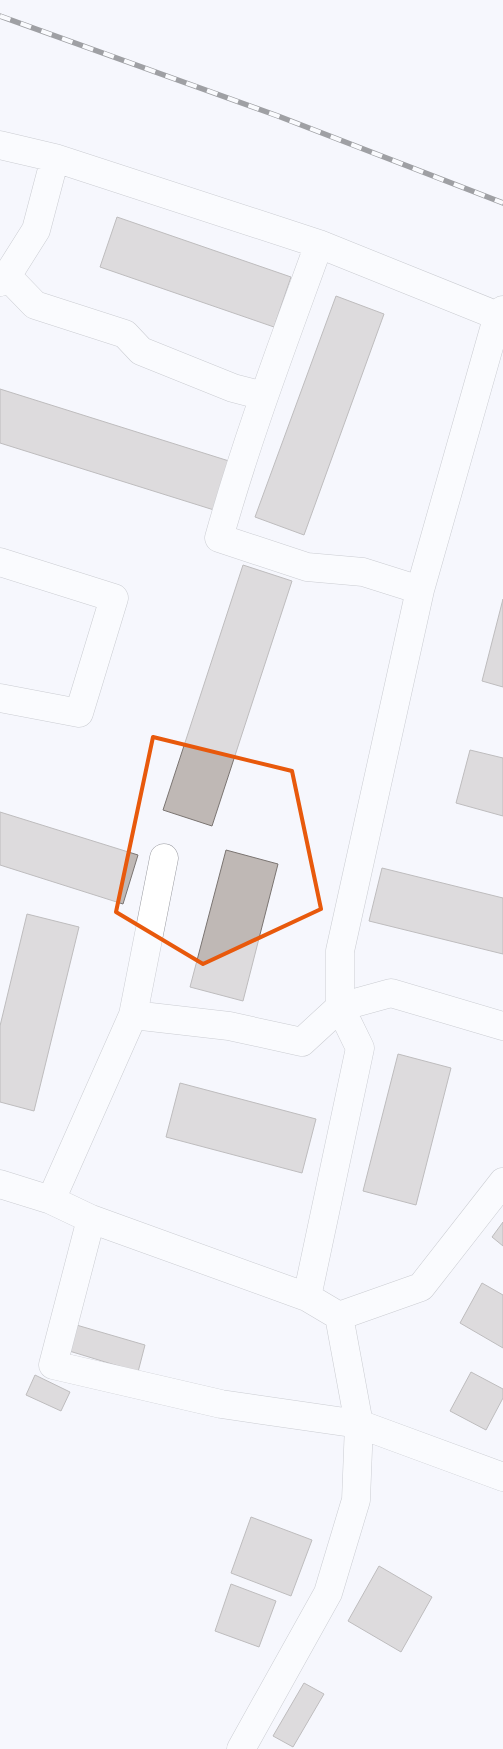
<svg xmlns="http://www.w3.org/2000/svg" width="503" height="1749" font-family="Montserrat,sans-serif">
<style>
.building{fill:#bfb8b5;stroke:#7a7471}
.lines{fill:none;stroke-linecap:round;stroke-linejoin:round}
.minor-casing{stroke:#97989e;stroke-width:29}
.minor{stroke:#fff;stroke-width:28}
.rail-casing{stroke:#363638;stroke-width:5.5}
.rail{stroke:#fff;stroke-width:4;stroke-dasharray:11;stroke-linecap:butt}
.marked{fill:none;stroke:#e8590c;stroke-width:4;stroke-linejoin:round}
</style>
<rect width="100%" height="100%" fill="#f6f7fd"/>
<path class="building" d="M117,217L291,277L274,327L100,267Z
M336,296L384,314L304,535L255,517Z
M0,389L229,461L214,510L0,443Z
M243,565L292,581L212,826L163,810Z
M503,599V687L482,681Z
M470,750L503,758V816L456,803Z
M0,812L138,855L123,904L0,865Z
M226,850L278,864L243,1001L190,987Z
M382,868L503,898V954L369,921Z
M27,914L79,927L34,1111L0,1102V1026Z
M398,1054L451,1068L416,1205L363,1191Z
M180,1083L316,1119L302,1173L166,1137Z
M503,1222V1246L492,1237Z
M482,1283L503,1295V1348L460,1323Z
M73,1324L145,1345L138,1372L66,1350Z
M471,1372L503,1389V1398L486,1430L450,1411Z
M35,1375L70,1392L61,1411L26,1395Z
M251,1517L312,1540L291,1596L231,1573Z
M379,1566L432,1597L401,1652L348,1621Z
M231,1584L276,1601L259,1647L215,1631Z
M304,1683L324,1694L293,1747L273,1736Z"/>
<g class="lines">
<g class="minor-casing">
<path id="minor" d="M0,145L55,158L319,244L503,318
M319,244C284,341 247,438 219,538L307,567L363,572L420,590
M0,275L7,276L35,305L125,334L141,351L233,388L264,396
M0,282L7,276L36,230L55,158
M0,562L114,598L79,713L0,698
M133,1015L164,858
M0,1184L51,1200L91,1219L307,1297L339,1316L359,1424L356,1500L328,1593L241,1749
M51,1200L133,1015L229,1026L302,1042L340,1007V951L420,590L498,315L503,310
M91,1219L53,1365L221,1404L359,1424L503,1477
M307,1297L360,1048L340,1007L391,993L503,1026
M339,1316L421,1287L503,1182"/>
</g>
<use href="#minor" class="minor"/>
<g class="rail-casing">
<path id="rail" d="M0,16L278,116L503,203"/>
</g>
<use href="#rail" class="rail"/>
</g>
<path d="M0 0H503V1749H0ZM153,737L292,771L321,909L203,964L116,912Z" fill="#f6f7fd" fill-opacity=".55" fill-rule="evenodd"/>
<path class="marked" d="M153,737L292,771L321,909L203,964L116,912Z"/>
</svg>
